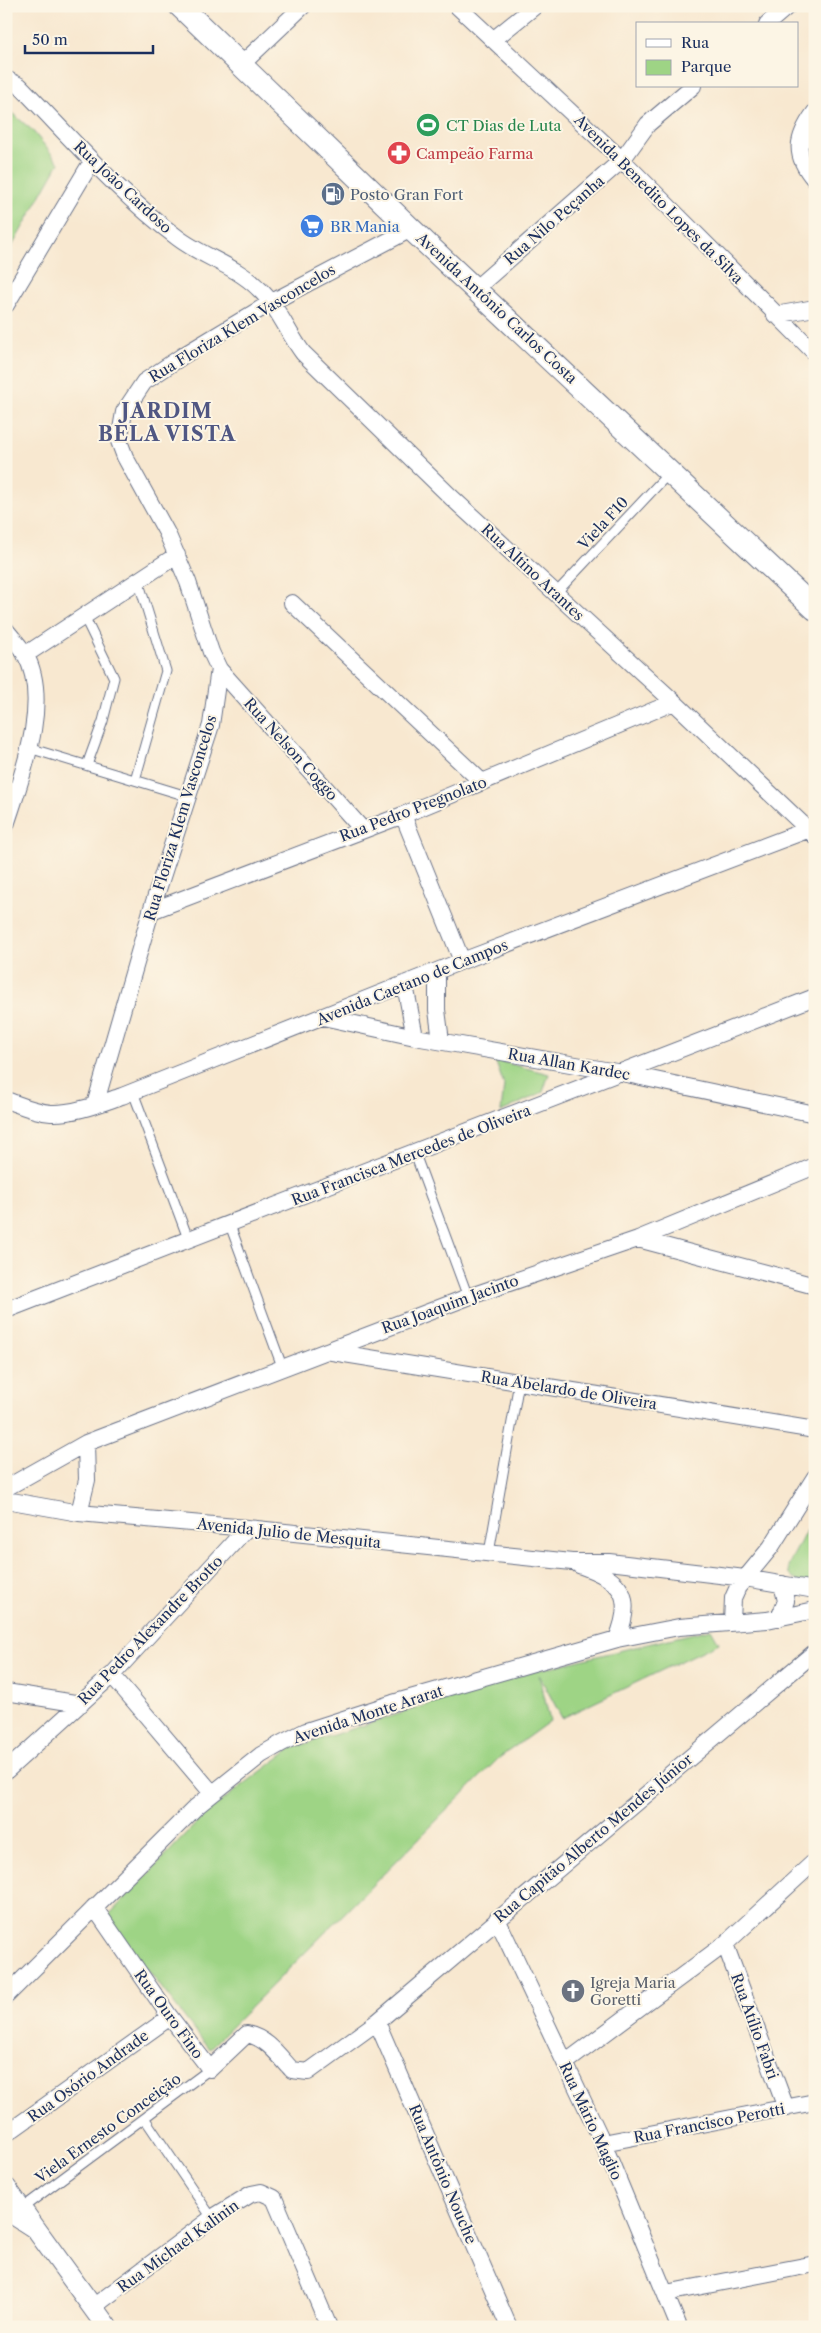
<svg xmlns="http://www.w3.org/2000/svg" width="821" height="2333" font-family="'Libre Caslon Text',serif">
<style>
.green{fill:#9ed485;stroke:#5c8272}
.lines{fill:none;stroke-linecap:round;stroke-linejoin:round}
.service-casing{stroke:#687086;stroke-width:11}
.minor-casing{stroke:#687086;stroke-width:18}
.tertiary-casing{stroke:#687086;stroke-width:22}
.secondary-casing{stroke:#687086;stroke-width:24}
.service{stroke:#fff;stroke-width:9}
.minor{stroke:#fff;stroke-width:16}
.tertiary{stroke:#fff;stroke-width:20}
.secondary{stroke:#fff;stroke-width:22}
.labels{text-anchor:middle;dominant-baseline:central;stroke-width:4;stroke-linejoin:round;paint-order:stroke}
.leisure-label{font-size:15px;fill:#27864d;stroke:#fcf5e5;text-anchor:start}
.health-label{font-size:15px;fill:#be3a42;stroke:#fcf5e5;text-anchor:start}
.street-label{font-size:15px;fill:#1b2f5e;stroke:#fcf5e5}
.service-label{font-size:15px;fill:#4e5e75;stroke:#fcf5e5;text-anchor:start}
.shop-label{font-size:15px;fill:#366cbe;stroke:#fcf5e5;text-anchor:start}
.worship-label{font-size:15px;fill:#5b616d;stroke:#fcf5e5;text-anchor:start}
.district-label{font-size:20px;font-weight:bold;letter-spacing:1px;fill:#505783;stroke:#fcf5e5}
</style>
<rect width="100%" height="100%" fill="#fcf5e5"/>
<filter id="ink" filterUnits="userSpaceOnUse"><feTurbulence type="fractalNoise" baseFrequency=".02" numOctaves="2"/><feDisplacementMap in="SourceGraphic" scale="10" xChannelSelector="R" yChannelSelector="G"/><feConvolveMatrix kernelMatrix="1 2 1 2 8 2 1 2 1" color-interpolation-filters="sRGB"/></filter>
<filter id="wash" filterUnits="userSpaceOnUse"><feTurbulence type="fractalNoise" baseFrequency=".0096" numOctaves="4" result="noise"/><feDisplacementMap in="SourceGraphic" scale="20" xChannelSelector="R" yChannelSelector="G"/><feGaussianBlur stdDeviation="1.12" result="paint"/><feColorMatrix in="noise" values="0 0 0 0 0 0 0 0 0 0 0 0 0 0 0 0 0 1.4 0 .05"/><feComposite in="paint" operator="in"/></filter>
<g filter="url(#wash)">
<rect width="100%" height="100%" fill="#f8e8d0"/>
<path class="green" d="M6,108L32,130L59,163L6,257Z
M495,1060L549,1074L543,1092L501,1112L504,1085Z
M815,1513V1581L798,1582L789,1574L788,1566Z
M711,1629L719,1643L562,1718L539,1675L550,1721L499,1758L209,2049L107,1917L207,1812L292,1748L538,1670Z"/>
</g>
<g filter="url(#ink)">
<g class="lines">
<g class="service-casing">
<path id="service" d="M798,145L815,139
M556,593L670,472
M84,616L114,678L103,721L87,765
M29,748L187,796
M135,780L166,671L138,580
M133,1092L189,1241
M415,1154L468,1297
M230,1225L283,1369
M489,1553L519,1382
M145,2119L212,2218
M21,2209L210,2069"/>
</g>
<g class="minor-casing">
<path id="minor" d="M457,6L622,160L815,353
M767,24L788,6
M493,40L535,6
M242,64L303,6
M6,79L20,86C71,138 119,194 178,238C203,257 236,266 258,288C278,306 287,332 303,353L451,497L674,702L815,836
M815,112C796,138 793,155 815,180
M475,289L622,160L648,124L693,86
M6,305L92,161
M775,315L815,308
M292,603L482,782
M6,630C12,638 20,646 25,654C52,701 21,778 6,825
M25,655L177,555
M219,669L362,829
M403,815L462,961
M151,911L403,815L674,702
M437,972V1010L441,1041
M405,985L415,1037
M323,1017L415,1037L622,1073L815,1114
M6,1100C20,1105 35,1112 51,1113C74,1114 101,1103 122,1096L462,961L815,827
M95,1105L151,911L211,725L219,669L211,652L188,582L167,533L125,457L119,441L124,412L144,382L184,355L272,302L411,229
M638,1239L815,1286
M6,1310L815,997
M326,1351L815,1430
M6,1488L86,1443L468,1297L638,1239L815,1166
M6,1500L79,1513L247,1528L572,1562H609L745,1578L815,1590
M79,1513L87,1480L86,1443
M579,1565C622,1580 635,1595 617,1639
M779,1618L786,1601L782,1584
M732,1623L733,1598L738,1587L771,1547L815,1477
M112,1675L212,1793
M6,1692L81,1704
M6,1771L112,1675L247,1528
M94,1907L170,2017L210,2069L247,2034C267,2038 279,2056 292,2070L308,2072L377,2022L815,1652
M497,1919L603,2143L679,2327
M725,1944L786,2108
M6,1996L196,1807L261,1755L282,1743L306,1731L393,1703L617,1639L679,1627L767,1620L815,1610
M377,2022L509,2327
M565,2063L725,1944L815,1861
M6,2134L170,2017
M603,2143L815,2102
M6,2212L34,2230
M666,2293L815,2264
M93,2307L212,2218L251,2194L261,2192L274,2198L329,2327"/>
</g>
<g class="tertiary-casing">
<path id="tertiary" d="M6,2188L107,2327"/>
</g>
<g class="secondary-casing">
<path id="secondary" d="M180,6L411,229L815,609"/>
</g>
<use href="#service" class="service"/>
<use href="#minor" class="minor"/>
<use href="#tertiary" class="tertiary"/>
<use href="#secondary" class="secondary"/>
</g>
</g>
<defs>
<g id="stadium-disc" transform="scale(1.25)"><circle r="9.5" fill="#2e9e5b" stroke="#fcf5e5"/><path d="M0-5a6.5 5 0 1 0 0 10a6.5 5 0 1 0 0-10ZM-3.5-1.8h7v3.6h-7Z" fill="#fff"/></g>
<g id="pharmacy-disc" transform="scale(1.25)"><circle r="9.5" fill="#e0444e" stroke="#fcf5e5"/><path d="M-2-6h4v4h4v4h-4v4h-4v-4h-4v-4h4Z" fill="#fff"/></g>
<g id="fuel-disc" transform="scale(1.25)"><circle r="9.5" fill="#5c6f8a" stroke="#fcf5e5"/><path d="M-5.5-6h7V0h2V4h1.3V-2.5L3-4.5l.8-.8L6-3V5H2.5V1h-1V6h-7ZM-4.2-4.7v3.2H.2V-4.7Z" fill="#fff"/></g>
<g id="supermarket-disc" transform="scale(1.25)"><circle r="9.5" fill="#3f7fe0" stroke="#fcf5e5"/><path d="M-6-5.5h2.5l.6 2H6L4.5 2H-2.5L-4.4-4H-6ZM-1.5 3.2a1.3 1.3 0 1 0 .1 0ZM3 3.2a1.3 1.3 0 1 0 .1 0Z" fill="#fff"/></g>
<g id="church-disc" transform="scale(1.25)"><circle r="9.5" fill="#6b7280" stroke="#fcf5e5"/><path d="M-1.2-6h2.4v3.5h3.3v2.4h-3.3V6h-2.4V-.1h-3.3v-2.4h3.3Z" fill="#fff"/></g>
</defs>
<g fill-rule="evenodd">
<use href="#stadium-disc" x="428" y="125"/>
<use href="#pharmacy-disc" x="399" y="153"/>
<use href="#fuel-disc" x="333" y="194"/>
<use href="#supermarket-disc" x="312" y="226"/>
<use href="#church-disc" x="573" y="1991"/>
</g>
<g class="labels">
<g class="leisure-label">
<text x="446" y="125">CT Dias de Luta</text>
</g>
<g class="health-label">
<text x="416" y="153">Campeão Farma</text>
</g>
<g class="street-label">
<text transform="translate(123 187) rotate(43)">Rua João Cardoso</text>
<text transform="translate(659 199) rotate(45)">Avenida Benedito Lopes da Silva</text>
<text transform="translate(554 220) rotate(-41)">Rua Nilo Peçanha</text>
<text transform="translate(497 308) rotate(43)">Avenida Antônio Carlos Costa</text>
<text transform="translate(242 323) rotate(-31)">Rua Floriza Klem Vasconcelos</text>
<text transform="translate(603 523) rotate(-47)">Viela F10</text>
<text transform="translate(533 572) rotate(43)">Rua Altino Arantes</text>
<text transform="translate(291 749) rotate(48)">Rua Nelson Coggo</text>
<text transform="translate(413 809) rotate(-21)">Rua Pedro Pregnolato</text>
<text transform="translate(180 818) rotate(-73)">Rua Floriza Klem Vasconcelos</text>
<text transform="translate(412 982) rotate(-22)">Avenida Caetano de Campos</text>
<text transform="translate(569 1064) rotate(10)">Rua Allan Kardec</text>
<text transform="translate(411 1155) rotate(-21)">Rua Francisca Mercedes de Oliveira</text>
<text transform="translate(450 1304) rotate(-20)">Rua Joaquim Jacinto</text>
<text transform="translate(569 1390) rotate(9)">Rua Abelardo de Oliveira</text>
<text transform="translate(289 1533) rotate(6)">Avenida Julio de Mesquita</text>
<text transform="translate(150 1630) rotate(-46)">Rua Pedro Alexandre Brotto</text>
<text transform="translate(368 1714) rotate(-18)">Avenida Monte Ararat</text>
<text transform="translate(593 1838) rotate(-40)">Rua Capitão Alberto Mendes Júnior</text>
<text transform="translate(169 2014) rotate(54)">Rua Ouro Fino</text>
<text transform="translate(755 2026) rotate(70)">Rua Atílio Fabri</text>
<text transform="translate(88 2076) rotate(-36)">Rua Osório Andrade</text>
<text transform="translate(591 2121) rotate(65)">Rua Mário Maglio</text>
<text transform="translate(709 2123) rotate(-11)">Rua Francisco Perotti</text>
<text transform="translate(108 2128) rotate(-36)">Viela Ernesto Conceição</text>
<text transform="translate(443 2174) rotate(67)">Rua Antônio Nouche</text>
<text transform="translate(178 2246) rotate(-36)">Rua Michael Kalinin</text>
</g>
<g class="service-label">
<text x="350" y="194">Posto Gran Fort</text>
</g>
<g class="shop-label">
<text x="330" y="226">BR Mania</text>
</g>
<g class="worship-label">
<text x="590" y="1982">Igreja Maria<tspan x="590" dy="17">Goretti</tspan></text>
</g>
<g class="district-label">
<text x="167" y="411">JARDIM<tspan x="167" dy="23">BELA VISTA</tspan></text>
</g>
</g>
<rect width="821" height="2333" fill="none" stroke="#fcf5e5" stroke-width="25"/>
<rect x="636" y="22" width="162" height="65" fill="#fcf5e5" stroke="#a2a6af"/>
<rect x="646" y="39" width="25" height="8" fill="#ffffff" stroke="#a2a6af"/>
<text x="681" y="48" font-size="15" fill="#1b2f5e">Rua</text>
<rect x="646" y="60" width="25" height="15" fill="#9ed485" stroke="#a2a6af"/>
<text x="681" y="72" font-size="15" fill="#1b2f5e">Parque</text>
<path d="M25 45v8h128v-8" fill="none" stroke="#1b2f5e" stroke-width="2.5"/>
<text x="32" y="45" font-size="15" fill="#1b2f5e" stroke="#fcf5e5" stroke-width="4" paint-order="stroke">50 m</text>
</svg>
